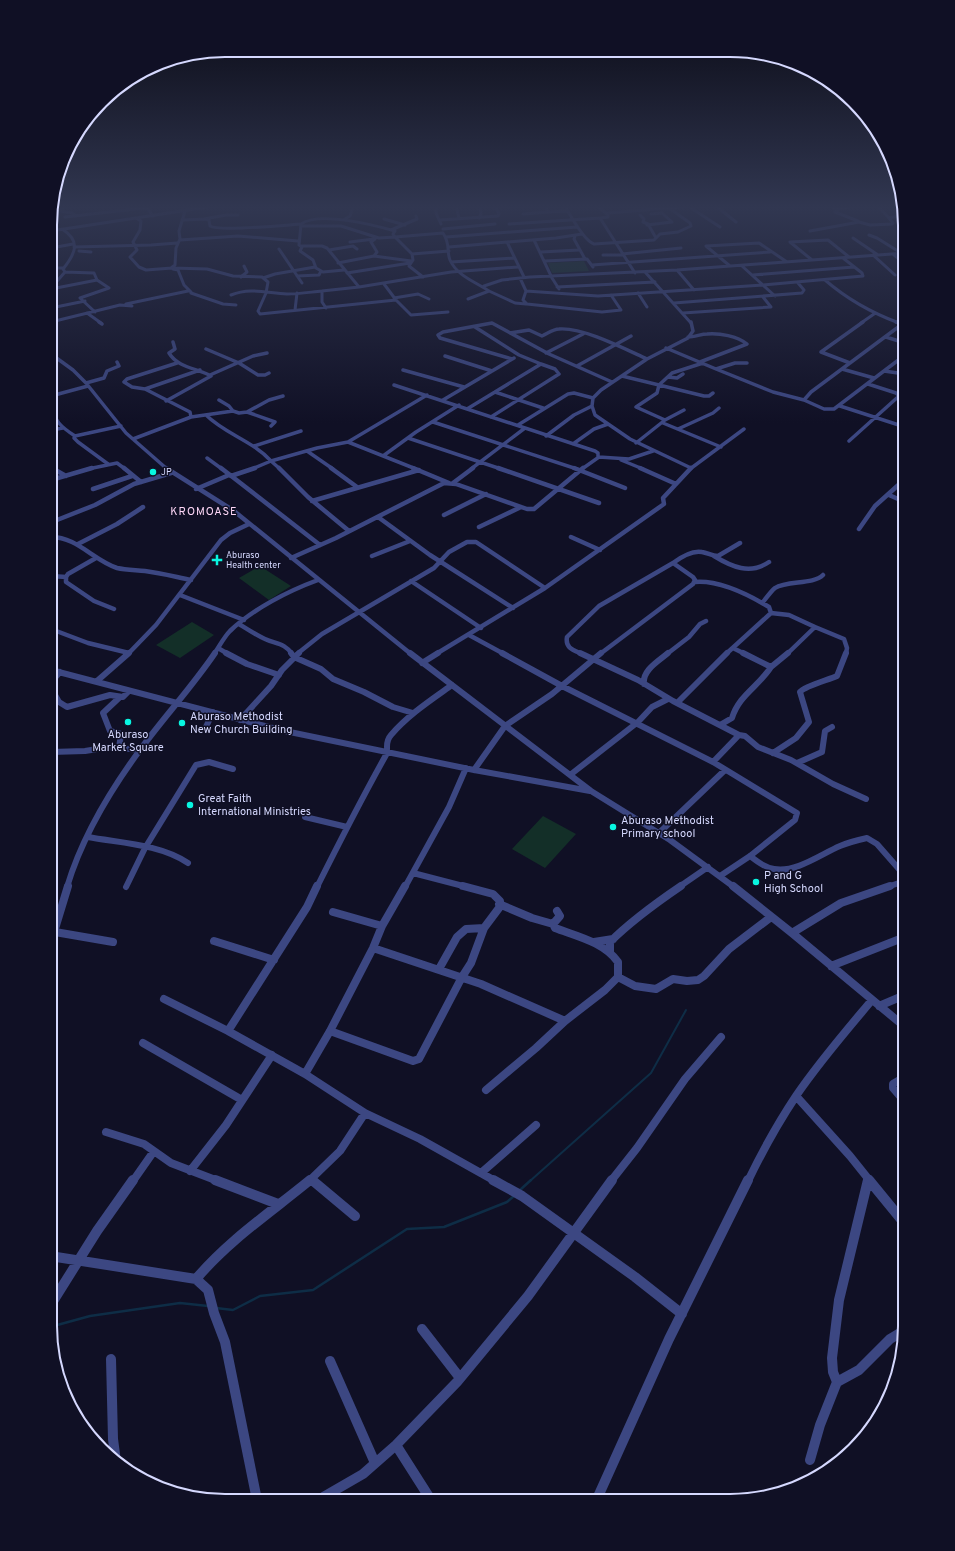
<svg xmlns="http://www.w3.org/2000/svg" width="955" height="1551" font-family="Overpass,sans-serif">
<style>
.green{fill:#132f28}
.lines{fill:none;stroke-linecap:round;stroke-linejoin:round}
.stream-far1{stroke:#0e2d46;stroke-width:2}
.stream{stroke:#0e2d46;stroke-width:2.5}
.minor-far5{stroke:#3c4782;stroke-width:3}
.minor-far4{stroke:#3c4782;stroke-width:3.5}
.minor-far3{stroke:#3c4782;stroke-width:4.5}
.minor-far2{stroke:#3c4782;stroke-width:6}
.minor-far1{stroke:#3c4782;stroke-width:8}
.minor{stroke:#3c4782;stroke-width:10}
.poi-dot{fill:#08f6e1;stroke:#101025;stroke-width:1.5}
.labels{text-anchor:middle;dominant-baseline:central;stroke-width:3;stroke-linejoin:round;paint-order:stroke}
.far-poi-label{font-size:9px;fill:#d5d8fe;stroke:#101025;text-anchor:start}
.far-quarter-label{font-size:11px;letter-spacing:1px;fill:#fed7f7;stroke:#101025}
.poi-label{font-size:11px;fill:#d5d8fe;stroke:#101025;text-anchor:start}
.rim{fill:none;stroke:#d5d8fe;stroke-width:2}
</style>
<rect width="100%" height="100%" fill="#101025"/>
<path class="green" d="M584,261L589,271L552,273L548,263Z
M260,566L291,586L269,600L239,578Z
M192,622L214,635L180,658L156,645Z
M543,816L576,834L545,868L512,849Z"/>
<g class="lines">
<path class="stream-far1" d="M530,1181L651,1073L686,1010"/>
<path class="stream" d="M520,1190L531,1180
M216,1308L233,1310L260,1296L313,1290L407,1229L444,1227L507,1202L514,1196
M50,1327L90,1316L180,1303L208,1306"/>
<path class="minor-far5" d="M436,206V213L441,224
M456,206L459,218
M545,206L548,212L567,211
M565,206C570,215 584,241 594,244L654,240L660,234L678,232L691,226L690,223L669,208
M597,206L607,214
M688,206L720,227
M716,206L736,222
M830,206L838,209L856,206
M878,206L889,218
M62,207L60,211L72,213L76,216
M51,208L85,206
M838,209L835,212L858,221
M523,214L548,212
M640,215L644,219L643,222L648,224L656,238
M65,217L144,208H147L153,216
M136,218L141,221L140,230L133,242L137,250L130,257L139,267L146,270L172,268L207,269L233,276L262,277L268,282L266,293L258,311L260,314L396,300
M479,218L481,214L480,206
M600,218L635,273
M204,219L226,215H238
M345,219L350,216L352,210
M384,219L405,225
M182,220L206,219L209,220L210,226C219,232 286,225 301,224C319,211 374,225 395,231L393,234L395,237L443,233C451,245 446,250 450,260C457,276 476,282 489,291L468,299
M440,220L498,216L499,214L495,206
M51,222L57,221
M301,224L299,245L302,247L300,251L313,260L316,268L323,272L344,270
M509,224L600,218L608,217V213L691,206
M647,225L672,222L662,213L651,214
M302,226H341L379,238L395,237L412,254L413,260L409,266L423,277
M443,229L495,224
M391,230L417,219L416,216
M51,231L214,206
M810,231L859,222L870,225L892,224L893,223L889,218L903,215
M869,235L877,238L901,253
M575,236L574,239L585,259
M446,237L577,227
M853,238L878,255
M900,239L905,242
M180,240L238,236L298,241
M534,240L552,278L559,289
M350,242L374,239
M507,242L524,277
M302,246H322L327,248L359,287L451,272L518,267
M74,247L151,245L177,243
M449,247L556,238L582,234
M51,248L73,244
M279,249L302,283
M329,250L353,246L357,249
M79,251L91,252
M541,252L579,250
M412,254L449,251
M622,254L681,248
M893,254L905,264
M603,255H623
M873,255L895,275
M374,256L411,261
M812,260L790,242L828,240L849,257
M545,261L587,259L593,267
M451,262L514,258
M338,263L374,256L377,252L371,242L375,239
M592,265L770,252
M730,266L706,246L759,243L787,262
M742,266L775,296
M51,268H64
M171,268L175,265L176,248L180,239L179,231L185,211
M173,269L178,270L184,285L191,292
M677,270L694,290
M65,272L94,273L97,280L109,288L80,298L95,312
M645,272L691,323
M347,273L410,263
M753,275L854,267
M297,276L319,275L321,271
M241,277L247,272L244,266
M263,278L275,274L315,267
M520,278L526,291L523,300L527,304L602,312L621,310L611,295
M825,280C847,299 872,313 899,323
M384,284L396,300L411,315L448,312
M484,286L502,280L530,277L677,270L905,253
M557,287L655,282
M51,288L65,272L63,269C76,253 81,241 62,229
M51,289L97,280
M489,291L515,303L526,304
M526,291L598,296L763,285L863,276L862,273L843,258
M191,293L223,304L236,305
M638,293L647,307
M231,295C250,287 267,293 287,294C299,294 311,292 322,291
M394,298L418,294L429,299
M674,303L802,293L804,290L798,283
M126,304L188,291
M51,308L85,301
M326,308L322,302V291L359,287
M295,310L297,293
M87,313L101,323
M683,313L771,307L763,297
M51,322L120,305L132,306
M861,323L874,314
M904,323L905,322"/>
<path class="minor-far4" d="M99,322L102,324
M691,322L693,331L688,338L647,359L601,390L593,398L592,406L595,415L630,439L691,468
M896,322L902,324
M905,322L811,392L804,400L824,409H834L905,355
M510,333L529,330L542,336C547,334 553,329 559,329C583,327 625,349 647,359
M688,337C695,337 701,334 707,334C720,333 737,336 747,344L700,362
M886,337L905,343
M666,348L716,369L735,363H747
M206,349L239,363L258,375H265L269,373
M546,353L583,334
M51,354L73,370L86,383L126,433L167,469
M445,356L492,371
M512,359L440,338L438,335L443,332L492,323L549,354L612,382
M177,363L127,379L124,382L132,387L145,389L190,412L191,417
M850,363L821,352L863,322
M577,366L631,336
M716,369L773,392L804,400
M842,369L874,378
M403,370L464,387
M884,371L905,374
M210,375L253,356L267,353
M622,376L659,385L657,393L636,407L665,420
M668,377L677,378L683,374
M86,383L104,378L107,371L119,366L117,362
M394,385L595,451L598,453V457
M659,385L704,396H709L713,393
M659,385L672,373L703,363
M145,389L200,370
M495,392L543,408
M51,396L88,386
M219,400L229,406L233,411
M443,400L514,358
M166,401L211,376C197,368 178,368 169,353L175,349L173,342
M51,404C54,421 61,427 75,436L74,438L78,442L108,464
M840,406L905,427
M467,409L541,364L519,355L475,327
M247,412L269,400L283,396
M206,415C225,434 253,441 271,461L252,469
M491,417L559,374L555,369L541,364
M433,422L577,469
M663,423L721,447
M518,425L568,394L574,393L593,398
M678,429L713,413L719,408
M51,430L63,428
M75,436L121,426
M546,436L574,415L592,406
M408,438L501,469
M133,439L191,417L233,411L239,413L247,412L275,422L271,426
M849,441L899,396L896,393L868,384
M348,442L416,469
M636,443L665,420L684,410
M573,444L594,429L608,424
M254,446L301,431
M307,451L333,469
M383,456L416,432L459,405
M207,458L222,469
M621,460L643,469
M51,468L54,469
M88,469L117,463L125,469
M280,469L271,461L317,448L348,442L427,395
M471,469L525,428
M582,469L599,457L629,459L653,451
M690,469L744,429"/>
<path class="minor-far3" d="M52,468L66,476
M124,468L141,482
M166,468L234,511L411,654
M221,468L320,545
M279,468L308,497L349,531
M331,468L357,487
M413,468L449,483
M498,468L599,503
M574,468L625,488
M640,468L676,484
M231,476L255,468
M51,480L92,468
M453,483L473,468
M93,489L132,476
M196,489L229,475
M889,495L905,502
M312,501L419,470
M444,515L486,494
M378,517L430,555L513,608
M57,520L95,505L134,484L171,473
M479,527L521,507
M859,529L875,506L905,479
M51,537C77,537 93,560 117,568C126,570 136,570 145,571C161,573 176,577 191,580
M571,537L600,550
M78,544L117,524L143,507
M372,556L410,541
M714,556C732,567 750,575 769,562
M96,558L68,574L66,577V582L94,601L114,609
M291,558L336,538L444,483L456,484L527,509H534L583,468
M51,576L66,577
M411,581L481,628
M695,582C719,580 749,595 769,607L771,613
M180,595L244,620
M762,603C766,599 770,592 775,588C787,580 813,585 823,575
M239,624C247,629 256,635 265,639C276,644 285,643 292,654
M815,627L844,639L847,648L846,654
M51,629L88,643L129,653
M469,635L504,654
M218,648L228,654
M733,648L745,654
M128,654L156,625L221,540L230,533L249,524
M214,654C219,647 224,637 230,631C253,609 288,591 318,580
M297,654L322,634L434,568L449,552L467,542H476L545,588
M436,654L545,588L664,504L663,498L691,468
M582,654C573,650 565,648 567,637L599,606L673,563
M600,654L693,584L695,580L693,577L673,563C681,557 692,550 702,552C708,553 712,556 718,556L740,543
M667,654L689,637L700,624L706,621
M726,654L771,613L789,615L815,627L787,654"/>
<path class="minor-far2" d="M226,653L247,664L279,675
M291,653L294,657L321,669L333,679L364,692L393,707L413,713
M410,653L591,791L670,840L734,887
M502,653L562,686L713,762L797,813L795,820L750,856L720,876
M580,653L638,680L673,701L739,735L745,736L758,747L791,760L833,784L866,799
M422,663L438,653
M771,667L788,653
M51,670L280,730L474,770L590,791
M97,681L129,653
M644,684C642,670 659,661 668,653
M51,686L52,681L60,672
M51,688L59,702L67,707L110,695L123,697L129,691
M677,703L727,653
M240,720L271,686L282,670L299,653
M720,725L732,718C739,695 759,686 771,667L743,653
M205,729L213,712
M119,748L121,734L110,731L103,713L120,697
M51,752L85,751L110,747L140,750
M773,753L796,738L809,722L800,692C805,686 828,680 837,676L846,653
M713,762L739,735
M797,763L822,752L825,731L832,727
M474,770L505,726L552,694L601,653
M570,775L638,722L652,707L668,699
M305,817L347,827
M659,833L725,770
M88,837C120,843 160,844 188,863
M750,856C758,862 764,867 774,869C796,873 821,854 840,846C849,842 858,840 867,838L877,844L905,876
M413,873L467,887
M67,887C82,837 109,792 140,750C164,717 192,687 215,653
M126,887L145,848L196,765L209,762L233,769
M317,887C339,843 362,798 386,755C389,748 384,743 391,735C408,715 431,700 452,685
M405,887L449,807L466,768
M679,887L708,867
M887,887L905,881"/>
<path class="minor-far1" d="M733,886L792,933L905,1027
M499,904L532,918L553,924
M333,912L382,926
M55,932L113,942
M792,933L841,903L890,886
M214,941L274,960
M594,942L613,939
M50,945L68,886
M373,948L481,984L565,1021
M610,952V942C631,921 656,903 681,886
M831,966L905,937
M439,969L457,937L466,929L484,928
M618,977L635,986L656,989L673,979L687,981L698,980L704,976L729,949L771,917
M164,999L228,1031L305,1074L365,1113L420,1139L495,1181
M879,1006L905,995
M228,1031L307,907L317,886
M330,1031L413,1061L419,1059L462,977L471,963L484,928L499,908L500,901L493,894L463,886
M143,1043L242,1100
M305,1074L330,1031L373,948L382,926L405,886
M905,1077L893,1084V1088L905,1102
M486,1090L536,1048L565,1021L605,990L618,977V962C604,942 576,936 555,928L553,924L560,916L557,911
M796,1096L850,1156L870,1181
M106,1132L144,1144L171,1163L218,1181
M190,1171L226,1125L272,1055
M481,1173L536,1125
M311,1179L313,1181
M133,1181L154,1151
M309,1181L340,1151L365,1113
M611,1181L637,1148L685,1079L721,1037
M748,1181C762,1152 778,1123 796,1096C819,1062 846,1031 872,1000
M867,1181L868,1178"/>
<path class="minor" d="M215,1180L278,1204
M312,1180L355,1216
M493,1180L522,1196L635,1277L682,1314
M869,1180L905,1224
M50,1256L196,1279C229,1240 271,1212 310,1180
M196,1279L208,1290L214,1313L225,1342L257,1500
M50,1306L97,1231L133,1180
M422,1329L460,1378
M111,1359L113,1439L116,1462
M330,1361L375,1463
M837,1382L833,1372L832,1358L839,1300L868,1180
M396,1445L431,1500
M810,1460L820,1425L837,1382L859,1370L890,1339L905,1330
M318,1500L363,1474L396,1445L457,1382L528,1296L612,1180
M596,1501L669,1339L748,1180"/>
</g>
<linearGradient id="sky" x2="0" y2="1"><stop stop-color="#090914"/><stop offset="0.49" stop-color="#313751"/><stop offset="1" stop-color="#313751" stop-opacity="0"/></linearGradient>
<rect width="955" height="423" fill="url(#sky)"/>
<g class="poi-dot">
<circle cx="153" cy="472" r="4"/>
<path d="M215 554h4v4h4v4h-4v4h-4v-4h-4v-4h4z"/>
<circle cx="128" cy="722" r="4"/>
<circle cx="182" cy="723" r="4"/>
<circle cx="190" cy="805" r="4"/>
<circle cx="613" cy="827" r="4"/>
<circle cx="756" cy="882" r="4"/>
</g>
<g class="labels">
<g class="far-poi-label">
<text x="161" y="472">JP</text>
<text x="226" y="555">Aburaso<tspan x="226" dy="10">Health center</tspan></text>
</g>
<g class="far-quarter-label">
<text x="204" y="512">KROMOASE</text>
</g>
<g class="poi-label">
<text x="190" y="717">Aburaso Methodist<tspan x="190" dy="13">New Church Building</tspan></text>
<text x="128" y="735" text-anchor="middle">Aburaso<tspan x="128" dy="13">Market Square</tspan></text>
<text x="198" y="799">Great Faith<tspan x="198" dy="13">International Ministries</tspan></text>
<text x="621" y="821">Aburaso Methodist<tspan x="621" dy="13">Primary school</tspan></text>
<text x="764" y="876">P and G<tspan x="764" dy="13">High School</tspan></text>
</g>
</g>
<path d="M0 0H955V1551H0ZM225 57H730A168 168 0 0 1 898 225V1326A168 168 0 0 1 730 1494H225A168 168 0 0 1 57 1326V225A168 168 0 0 1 225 57Z" fill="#101025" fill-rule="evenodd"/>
<path class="rim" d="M225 57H730A168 168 0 0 1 898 225V1326A168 168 0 0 1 730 1494H225A168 168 0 0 1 57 1326V225A168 168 0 0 1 225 57Z"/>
</svg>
